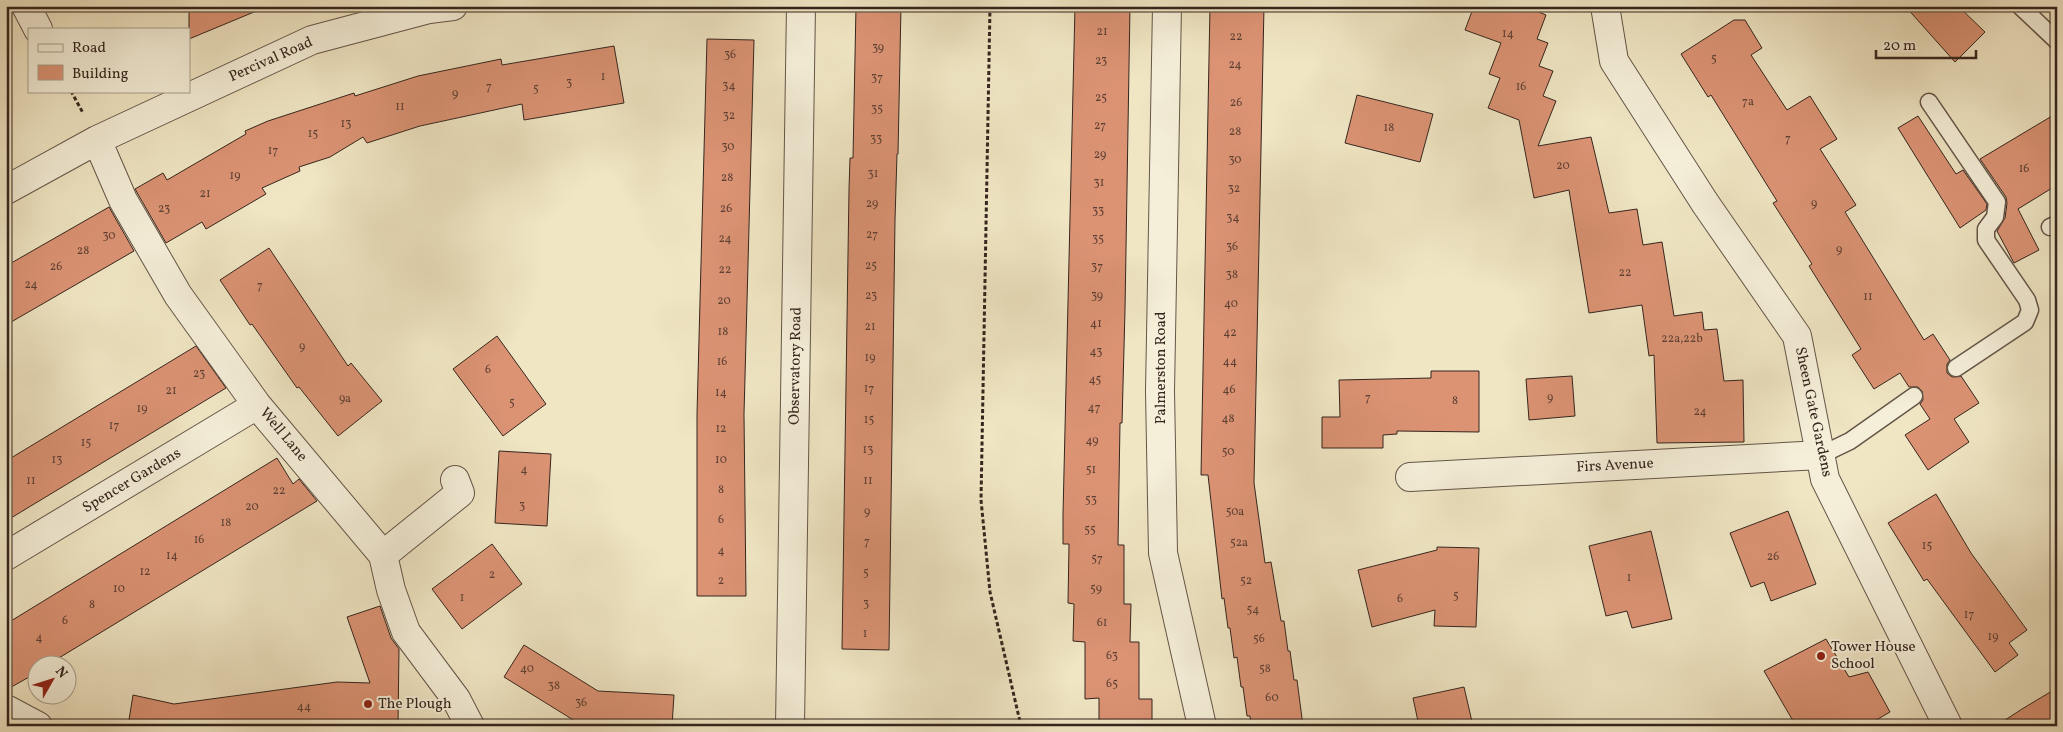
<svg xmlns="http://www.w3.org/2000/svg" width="2063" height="732" font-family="Vollkorn,serif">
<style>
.building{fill:#db9374;stroke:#35251e}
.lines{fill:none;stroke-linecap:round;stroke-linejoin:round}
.service-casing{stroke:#645548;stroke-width:19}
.minor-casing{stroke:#645548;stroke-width:30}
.tertiary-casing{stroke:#645548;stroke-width:30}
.path{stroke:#35251e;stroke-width:3;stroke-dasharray:4 2.5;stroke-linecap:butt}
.service{stroke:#f5efd9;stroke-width:16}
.minor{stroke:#f5efd9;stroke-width:28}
.tertiary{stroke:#f5efd9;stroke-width:28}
.poi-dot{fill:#8f2418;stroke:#f5efd9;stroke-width:2}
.labels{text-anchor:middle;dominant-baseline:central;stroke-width:4;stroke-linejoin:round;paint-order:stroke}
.number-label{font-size:12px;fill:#5e4034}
.street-label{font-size:15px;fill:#35251e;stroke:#f5efd9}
.poi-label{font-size:15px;fill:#35251e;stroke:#f5efd9;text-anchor:start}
</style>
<rect width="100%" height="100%" fill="#f0e6c4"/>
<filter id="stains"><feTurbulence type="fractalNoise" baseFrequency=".004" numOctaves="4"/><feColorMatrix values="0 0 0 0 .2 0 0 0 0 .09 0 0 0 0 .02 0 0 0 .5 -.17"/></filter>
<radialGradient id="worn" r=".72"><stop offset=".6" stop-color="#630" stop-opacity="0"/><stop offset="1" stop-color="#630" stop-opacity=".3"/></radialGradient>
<path class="building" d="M189,6H265L266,7L189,39Z
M856,6H901L898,154H897L895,220L889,650L842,649L849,189L850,158H853Z
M1075,6H1130L1125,310L1122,423H1120L1118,545H1124V604H1131L1130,642H1139V699H1152V726H1099V698L1085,699V642L1073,641L1074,604L1068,603L1069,544H1063V514Z
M1210,6H1264L1254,483L1265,563L1271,562L1281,621H1284L1288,651H1290L1294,680H1297L1303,726H1251L1250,716H1247L1243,687H1241L1237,657L1234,658L1230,628H1228L1224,598L1222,599L1208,475H1201Z
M1474,6H1524L1546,15L1537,39L1548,43L1539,66L1553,71L1543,96L1556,101L1538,146L1591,137L1609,213L1637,209L1643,245L1662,242L1674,316L1702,312L1704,330L1717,329L1724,381L1743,380L1744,442L1657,443L1654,355L1649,356L1642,305L1589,313L1569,190L1534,198L1519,120L1488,108L1500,78L1489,74L1501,43L1465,30Z
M1905,6H1958L1985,32L1955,62Z
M1734,20H1745L1762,48L1751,55L1787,110L1810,96L1837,139L1820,149L1856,205L1845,212L1924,340L1933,334L1950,360L1947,364V373L1952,377L1961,376L1979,403L1954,419L1969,442L1928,470L1905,435L1930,419L1920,404L1923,400L1922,391L1918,387H1909L1900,373L1874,389L1852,355L1861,349L1809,266L1812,264L1773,203L1777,201L1711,95L1708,97L1681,54Z
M707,39L754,40L744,414L746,596H697V414Z
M614,46L624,103L524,120L522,104L420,126L367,143L363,137L330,157L299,167L300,171L262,188L266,194L206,229L202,222L166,243L135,189L163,173L167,180L246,134L245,131L268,121L354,93L355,96L418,76L501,59L502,65Z
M1357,95L1433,114L1420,162L1345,143Z
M2057,113V185L2018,209L2039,250L2014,263L1997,231L2005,218L2007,203L2006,197L1980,159Z
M1918,116L1956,174L1963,170L1987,204L1986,210L1960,228L1898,128Z
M109,207L134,251L6,325V266Z
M269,248L348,366L351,363L382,401L338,436L299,387L297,388L252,324L250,325L220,280Z
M497,336L546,404L503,436L453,369Z
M196,346L226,388L6,521V461Z
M1431,371H1479V432L1397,431V434L1383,435V448H1322V417H1340L1339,380L1431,378Z
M1572,376L1575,416L1529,420L1526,379Z
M499,451L551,454L547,526L495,523Z
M277,458L293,484L299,479L317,501L49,664H38V672L6,690V624Z
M1936,494L1971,553L2027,630L2009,643L2018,655L1995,672L1927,579L1924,581L1888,523Z
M1788,511L1816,584L1771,601L1764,582L1751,587L1730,533Z
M1651,531L1672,619L1632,628L1627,611L1606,616L1589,546Z
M492,544L522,584L462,629L432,589Z
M1437,547L1479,548L1476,627L1434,626L1435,610L1372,627L1358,570L1437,550Z
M380,606L391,638L399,649L398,726H128L133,695L174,704L337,682L370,683L347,617Z
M1826,639L1849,677L1868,672L1890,712L1866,726H1796L1764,671Z
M524,645L598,691L674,695L672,726H583L504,677Z
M1464,687L1473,726H1419L1413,698Z
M2057,688V726H1996L2022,709Z"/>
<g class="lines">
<g class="service-casing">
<path id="service" d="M2020,6L2057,41
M1929,102L1997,202L1995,217L1986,229V240L2027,300L2030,310L2025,322L1956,368
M2050,227L2057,224
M1821,455L1850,441L1914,396"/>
</g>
<g class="minor-casing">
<path id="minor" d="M26,6L38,29
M1167,6L1160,391L1163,553L1202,726
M1605,6L1614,61L1705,203L1797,336L1825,479L1948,726
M97,140L123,200L178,295L257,405L383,555L391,590L406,632L456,699L470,726
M6,190L97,140L312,40L429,9L453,6
M1410,477L1821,455
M383,555L460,493L455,480
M6,556L257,405
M790,726L801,6"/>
</g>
<g class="tertiary-casing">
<path id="tertiary" d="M6,709L38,726"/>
</g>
<path class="path" d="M990,6L981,500L990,592L1021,726
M71,91L83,113"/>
<use href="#service" class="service"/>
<use href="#minor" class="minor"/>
<use href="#tertiary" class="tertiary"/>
</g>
<g class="poi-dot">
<circle cx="1821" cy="656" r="5"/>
<circle cx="368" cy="704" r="5"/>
</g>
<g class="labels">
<g class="number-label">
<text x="1102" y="32">21</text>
<text x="1508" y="34">14</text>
<text x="1236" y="37">22</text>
<text x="878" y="48">39</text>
<text x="730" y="55">36</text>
<text x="1714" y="59">5</text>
<text x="1101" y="61">23</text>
<text x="1235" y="65">24</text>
<text x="603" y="77">1</text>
<text x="877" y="78">37</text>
<text x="569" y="83">3</text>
<text x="729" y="86">34</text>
<text x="489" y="87">7</text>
<text x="1521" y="87">16</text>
<text x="536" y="89">5</text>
<text x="455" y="94">9</text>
<text x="1101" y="98">25</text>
<text x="1748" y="102">7a</text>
<text x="1236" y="103">26</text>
<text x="400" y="107">11</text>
<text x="877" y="109">35</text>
<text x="729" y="116">32</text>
<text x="346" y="124">13</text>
<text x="1100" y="126">27</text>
<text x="1389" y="128">18</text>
<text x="1235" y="132">28</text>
<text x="313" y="134">15</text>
<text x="876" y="139">33</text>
<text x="1788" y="139">7</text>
<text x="728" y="147">30</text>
<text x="273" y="151">17</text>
<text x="1100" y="155">29</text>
<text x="1235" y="160">30</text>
<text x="1563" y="166">20</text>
<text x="2024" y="169">16</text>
<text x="873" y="174">31</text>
<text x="235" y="176">19</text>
<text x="727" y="178">28</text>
<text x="1099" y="183">31</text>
<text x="1234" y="189">32</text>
<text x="205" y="194">21</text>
<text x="872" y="204">29</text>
<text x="1814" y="204">9</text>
<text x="164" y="209">23</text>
<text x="726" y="209">26</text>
<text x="1098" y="211">33</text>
<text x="1233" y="218">34</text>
<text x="872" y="235">27</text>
<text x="109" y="236">30</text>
<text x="725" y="239">24</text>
<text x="1098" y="239">35</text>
<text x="1232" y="247">36</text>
<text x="1839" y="250">9</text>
<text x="83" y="251">28</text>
<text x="871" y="266">25</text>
<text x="56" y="267">26</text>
<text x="1097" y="267">37</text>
<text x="725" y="270">22</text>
<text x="1625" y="273">22</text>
<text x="1232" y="275">38</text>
<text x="31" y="285">24</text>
<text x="260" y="286">7</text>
<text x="871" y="296">23</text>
<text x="1097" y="296">39</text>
<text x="1868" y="297">11</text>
<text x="724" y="301">20</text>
<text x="1231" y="304">40</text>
<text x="1096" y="324">41</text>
<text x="870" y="327">21</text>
<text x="723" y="332">18</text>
<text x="1230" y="333">42</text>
<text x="1682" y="339">22a,22b</text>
<text x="302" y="347">9</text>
<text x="1096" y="352">43</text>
<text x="870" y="358">19</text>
<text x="722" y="362">16</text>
<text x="1230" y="362">44</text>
<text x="488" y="370">6</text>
<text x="199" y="374">23</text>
<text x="1095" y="380">45</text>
<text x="869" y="389">17</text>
<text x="1229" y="390">46</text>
<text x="171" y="391">21</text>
<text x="721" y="393">14</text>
<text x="1368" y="398">7</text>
<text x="1550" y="398">9</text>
<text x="345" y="399">9a</text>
<text x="1455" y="401">8</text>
<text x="512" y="403">5</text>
<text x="1094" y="408">47</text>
<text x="142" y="409">19</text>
<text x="1700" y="412">24</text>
<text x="1228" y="419">48</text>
<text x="869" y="420">15</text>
<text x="114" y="426">17</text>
<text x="721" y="429">12</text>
<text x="1092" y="441">49</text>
<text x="86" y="443">15</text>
<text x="868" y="450">13</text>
<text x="1228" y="452">50</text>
<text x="57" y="460">13</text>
<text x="721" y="460">10</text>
<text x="524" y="470">4</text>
<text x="1091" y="470">51</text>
<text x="31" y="481">11</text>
<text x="868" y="481">11</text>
<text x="721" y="490">8</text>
<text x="279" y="491">22</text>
<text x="1091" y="500">53</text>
<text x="522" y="506">3</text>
<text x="252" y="507">20</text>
<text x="867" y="512">9</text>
<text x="1235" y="512">50a</text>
<text x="721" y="520">6</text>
<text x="226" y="523">18</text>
<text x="1090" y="530">55</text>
<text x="199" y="540">16</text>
<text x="867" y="542">7</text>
<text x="1239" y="543">52a</text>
<text x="1927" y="546">15</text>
<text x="721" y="551">4</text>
<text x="172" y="556">14</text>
<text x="1773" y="557">26</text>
<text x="1097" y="559">57</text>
<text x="145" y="572">12</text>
<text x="866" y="573">5</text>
<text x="492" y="575">2</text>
<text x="1629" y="578">1</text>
<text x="721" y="581">2</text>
<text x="1246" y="581">52</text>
<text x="119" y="589">10</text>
<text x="1096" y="589">59</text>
<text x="1456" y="596">5</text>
<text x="462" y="598">1</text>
<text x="1400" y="599">6</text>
<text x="866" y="604">3</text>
<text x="92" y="605">8</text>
<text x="1253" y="610">54</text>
<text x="1969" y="615">17</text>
<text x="65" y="621">6</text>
<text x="1102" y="623">61</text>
<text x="865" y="634">1</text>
<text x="1993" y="637">19</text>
<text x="39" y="638">4</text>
<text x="1259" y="639">56</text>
<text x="1112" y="656">63</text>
<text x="527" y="669">40</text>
<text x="1265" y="669">58</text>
<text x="1112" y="684">65</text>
<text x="554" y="686">38</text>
<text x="1272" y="698">60</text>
<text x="581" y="703">36</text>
<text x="304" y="707">44</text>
</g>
<g class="street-label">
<text transform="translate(271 60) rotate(-24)">Percival Road</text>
<text transform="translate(796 366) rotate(-89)">Observatory Road</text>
<text transform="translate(1161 368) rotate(-90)">Palmerston Road</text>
<text transform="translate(1813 412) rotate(78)">Sheen Gate Gardens</text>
<text transform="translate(283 435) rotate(50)">Well Lane</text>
<text transform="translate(1615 466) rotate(-3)">Firs Avenue</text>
<text transform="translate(132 481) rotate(-31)">Spencer Gardens</text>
</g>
<g class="poi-label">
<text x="1831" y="647">Tower House<tspan x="1831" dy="17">School</tspan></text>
<text x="378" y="704">The Plough</text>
</g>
</g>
<rect width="2063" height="732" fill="none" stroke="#f0e6c4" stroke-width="25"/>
<rect x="8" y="8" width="2048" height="717" fill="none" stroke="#35251e" stroke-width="2.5"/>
<rect x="12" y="12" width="2038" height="707" fill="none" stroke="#35251e"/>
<rect x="28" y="28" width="162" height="65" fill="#f5efd9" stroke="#a89e8e"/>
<rect x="38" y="44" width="25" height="8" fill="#f5efd9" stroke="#a89e8e"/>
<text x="72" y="52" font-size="15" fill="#35251e">Road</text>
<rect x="38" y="65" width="25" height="15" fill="#db9374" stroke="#a89e8e"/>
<text x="72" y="78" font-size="15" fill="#35251e">Building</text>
<g transform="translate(52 680) rotate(51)"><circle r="24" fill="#f5efd9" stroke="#a89e8e"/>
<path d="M0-4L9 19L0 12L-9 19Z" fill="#8f2418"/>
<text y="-8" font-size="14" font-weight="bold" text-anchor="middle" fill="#35251e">N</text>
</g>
<path d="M1876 50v8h100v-8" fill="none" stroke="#35251e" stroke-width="2.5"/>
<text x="1883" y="50" font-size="15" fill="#35251e" stroke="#f5efd9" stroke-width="4" paint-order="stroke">20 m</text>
<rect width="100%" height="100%" filter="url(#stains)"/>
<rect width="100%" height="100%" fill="url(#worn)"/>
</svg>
